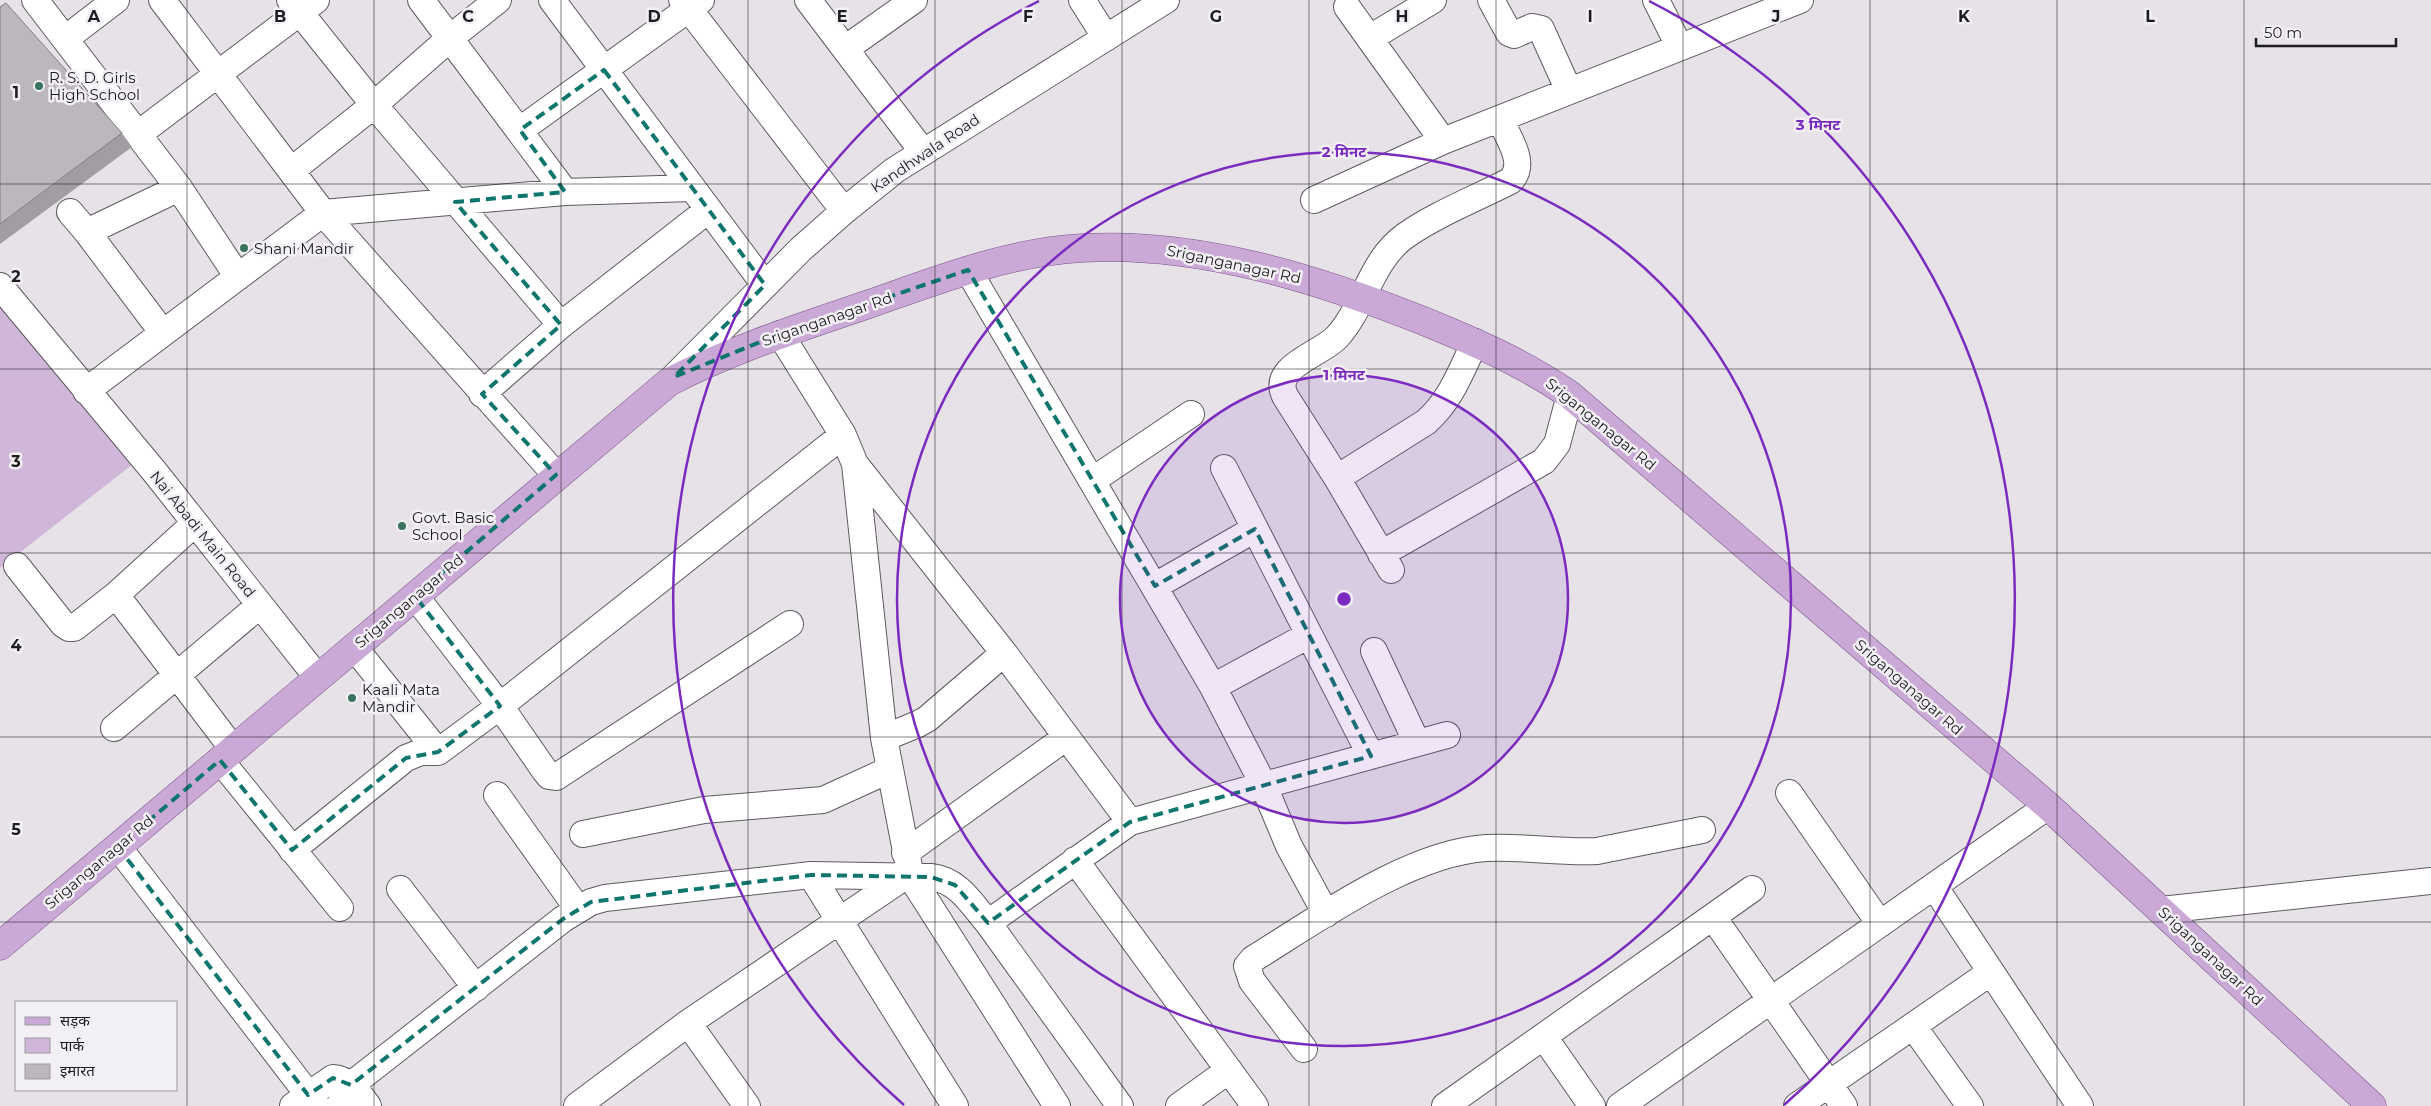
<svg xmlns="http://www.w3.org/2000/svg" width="2431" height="1106" font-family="Montserrat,'Noto Sans Devanagari',sans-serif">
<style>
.green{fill:#d0b7d9}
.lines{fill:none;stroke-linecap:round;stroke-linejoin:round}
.minor-casing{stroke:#5e5b60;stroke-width:28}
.major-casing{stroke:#785285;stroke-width:29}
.minor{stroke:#fff;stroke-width:26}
.major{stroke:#cba9d7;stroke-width:28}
.wall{fill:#a19da2}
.building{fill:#bbb7bc;stroke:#838084}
.marked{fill:none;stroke:#0f766e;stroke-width:4;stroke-dasharray:10 6;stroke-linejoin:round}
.grid{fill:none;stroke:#1d1c1e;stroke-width:1;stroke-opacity:0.55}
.ring{fill:none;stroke:#7b2cbf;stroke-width:2.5}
.poi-dot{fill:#38735d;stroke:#f3f0f5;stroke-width:2}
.labels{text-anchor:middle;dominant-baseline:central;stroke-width:5;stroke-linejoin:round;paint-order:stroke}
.poi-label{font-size:15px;fill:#1d1c1e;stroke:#f3f0f5;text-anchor:start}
.street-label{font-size:15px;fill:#1d1c1e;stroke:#f3f0f5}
.grid-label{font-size:16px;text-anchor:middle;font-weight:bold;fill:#1d1c1e;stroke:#f3f0f5;stroke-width:5;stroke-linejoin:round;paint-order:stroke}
.centre{fill:#7b2cbf;stroke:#f3f0f5;stroke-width:2.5}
.ring-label{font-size:15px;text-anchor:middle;font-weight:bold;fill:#7b2cbf;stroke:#f3f0f5;stroke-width:5;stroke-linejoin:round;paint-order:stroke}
</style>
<rect width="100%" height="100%" fill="#e6e2e8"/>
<path class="green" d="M0,302L142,457L0,568Z"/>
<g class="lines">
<g class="minor-casing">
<path id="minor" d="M35,0L179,188L238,277
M162,0L323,213L556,475
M290,0L374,105L561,325
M421,0L565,192
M552,0L765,285
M682,0L844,211
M808,0L923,152
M1082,0L1106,38
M1491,0L1509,33L1514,35L1532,27L1541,29L1569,91
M1656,0L1679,46
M1347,7L1443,141
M1370,38L1433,0
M65,39L116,0
M845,49L914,0
M520,130L701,0
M137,135L316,0
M292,170L374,105L450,38L498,0
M1314,200L1443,141L1800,0
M70,212L87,232
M968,270L1213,687L1263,784L1289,846L1326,914
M0,286L154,471L318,678
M163,333L87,232L179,188
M780,334L843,435L855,464L1004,653L1130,822L1447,735
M673,378L801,249L844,211L895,170L1166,0
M86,391L323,213L565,192L692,188
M482,394L561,325L708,210
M855,464L884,738L911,877L1057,1106
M1224,468L1371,756
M1337,478L1426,422C1451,400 1461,371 1475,342
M1093,480L1191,414
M1381,554L1544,461L1557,444L1570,395
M17,566L63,624L69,628H74L116,595L194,524
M1391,570L1337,478L1285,396C1271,366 1320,355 1337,337C1364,308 1371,260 1405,236C1434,215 1477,198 1510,181C1528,164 1508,138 1500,119
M1155,586L1255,529
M116,595L233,749
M415,596L500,706L545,771L549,776L556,777L790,624
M354,647L438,752
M1374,651L1417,743
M1213,687L1309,635
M114,728L260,605
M884,738L918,724L927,719L1004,653
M220,760L340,908
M1789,793L1880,924
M497,795L578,909
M583,834L704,810L823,800L889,770
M118,847L317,1106
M292,850L406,758L421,752H438L500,706L843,435
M905,853L1065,738
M1075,860L1255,1106
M811,875L955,1106
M1934,886L2080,1106
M400,889L476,988
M2161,910L2431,881
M1713,917L1844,1106
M988,923L1120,1106
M688,1023L747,1106
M1913,1026L1970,1106
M1544,1037L1592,1106
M1304,1049L1252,981L1247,966L1253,959C1318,919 1409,853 1486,848C1523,846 1560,853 1597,851L1702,830
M293,1106L333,1078C349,1079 359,1094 368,1106
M339,1106L351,1085L563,919L591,902L605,898L811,875L931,877C958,880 971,903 988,923L1130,822
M577,1106L688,1023L904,877
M1179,1106L1229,1070
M1445,1106L1752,889
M1620,1106L2048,806
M1797,1106L1991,972"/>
</g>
<g class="major-casing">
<path id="major" d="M0,946L669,382C732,349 802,327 869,304C938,280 1008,252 1082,248C1196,241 1315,278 1421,320C1473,341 1524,363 1570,395L2048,806L2372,1106"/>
</g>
<use href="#minor" class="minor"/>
<use href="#major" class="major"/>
</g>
<path class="wall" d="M0,7L122,133L132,147L0,244Z"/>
<path class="building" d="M6,3L122,133L0,224V7Z"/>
<path class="marked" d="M604,70L765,285L674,377L780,334L968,270L1155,586L1255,529L1371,756L1130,822L988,923L955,885L931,877L811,875L591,902L563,919L351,1085L333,1078L308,1095L118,847L220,760L292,850L406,758L438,752L500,706L415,596L556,475L482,394L561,325L455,202L565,192L520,130Z"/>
<path class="grid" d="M187,0V1106M374,0V1106M561,0V1106M748,0V1106M935,0V1106M1122,0V1106M1309,0V1106M1496,0V1106M1683,0V1106M1870,0V1106M2057,0V1106M2244,0V1106M0,184H2431M0,369H2431M0,553H2431M0,737H2431M0,922H2431"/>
<circle cx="1344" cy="599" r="224" fill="#7b2cbf" fill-opacity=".12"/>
<g class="ring">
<circle cx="1344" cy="599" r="224"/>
<circle cx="1344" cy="599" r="447"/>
<path d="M904 1105A671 671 0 0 1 1039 1M1649 1A671 671 0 0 1 1784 1105"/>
</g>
<g class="poi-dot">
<circle cx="39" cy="86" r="5"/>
<circle cx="244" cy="248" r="5"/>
<circle cx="402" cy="526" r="5"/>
<circle cx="352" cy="698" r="5"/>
</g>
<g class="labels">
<g class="poi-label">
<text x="49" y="77">R. S. D. Girls<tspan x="49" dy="17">High School</tspan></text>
<text x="254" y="248">Shani Mandir</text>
<text x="412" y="517">Govt. Basic<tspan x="412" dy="17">School</tspan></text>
<text x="362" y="689">Kaali Mata<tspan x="362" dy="17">Mandir</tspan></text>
</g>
<g class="street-label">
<text transform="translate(925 153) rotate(-34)">Kandhwala Road</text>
<text transform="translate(1234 264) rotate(12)">Sriganganagar Rd</text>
<text transform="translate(827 319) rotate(-19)">Sriganganagar Rd</text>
<text transform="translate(1601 424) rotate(39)">Sriganganagar Rd</text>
<text transform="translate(203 534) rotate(51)">Nai Abadi Main Road</text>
<text transform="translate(409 601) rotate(-40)">Sriganganagar Rd</text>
<text transform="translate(1909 687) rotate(41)">Sriganganagar Rd</text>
<text transform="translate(99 862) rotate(-40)">Sriganganagar Rd</text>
<text transform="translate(2211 956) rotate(43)">Sriganganagar Rd</text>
</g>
</g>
<g class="grid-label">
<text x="94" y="22">A</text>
<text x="280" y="22">B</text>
<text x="468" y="22">C</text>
<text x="654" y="22">D</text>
<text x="842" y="22">E</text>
<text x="1028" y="22">F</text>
<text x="1216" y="22">G</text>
<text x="1402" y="22">H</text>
<text x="1590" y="22">I</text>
<text x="1776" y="22">J</text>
<text x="1964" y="22">K</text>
<text x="2150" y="22">L</text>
<text x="16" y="98">1</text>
<text x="16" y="282">2</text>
<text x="16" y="467">3</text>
<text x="16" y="651">4</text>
<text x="16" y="835">5</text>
</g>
<circle cx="1344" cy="599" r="8" class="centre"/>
<g class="ring-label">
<text x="1818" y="130">3 मिनट</text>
<text x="1344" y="157">2 मिनट</text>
<text x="1344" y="380">1 मिनट</text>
</g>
<rect x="15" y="1001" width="162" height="90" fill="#f3f0f5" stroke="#9d9b9f"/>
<rect x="25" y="1017" width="25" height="8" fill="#cba9d7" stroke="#9d9b9f"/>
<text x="60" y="1026" font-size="15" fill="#1d1c1e">सड़क</text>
<rect x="25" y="1038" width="25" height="15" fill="#d0b7d9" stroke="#9d9b9f"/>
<text x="60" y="1051" font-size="15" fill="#1d1c1e">पार्क</text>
<rect x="25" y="1064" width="25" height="15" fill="#bbb7bc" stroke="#9d9b9f"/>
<text x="60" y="1076" font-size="15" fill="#1d1c1e">इमारत</text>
<path d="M2256 38v8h140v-8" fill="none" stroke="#1d1c1e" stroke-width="2.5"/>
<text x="2264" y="38" font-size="15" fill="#1d1c1e" stroke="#f3f0f5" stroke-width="4" paint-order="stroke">50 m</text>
</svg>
